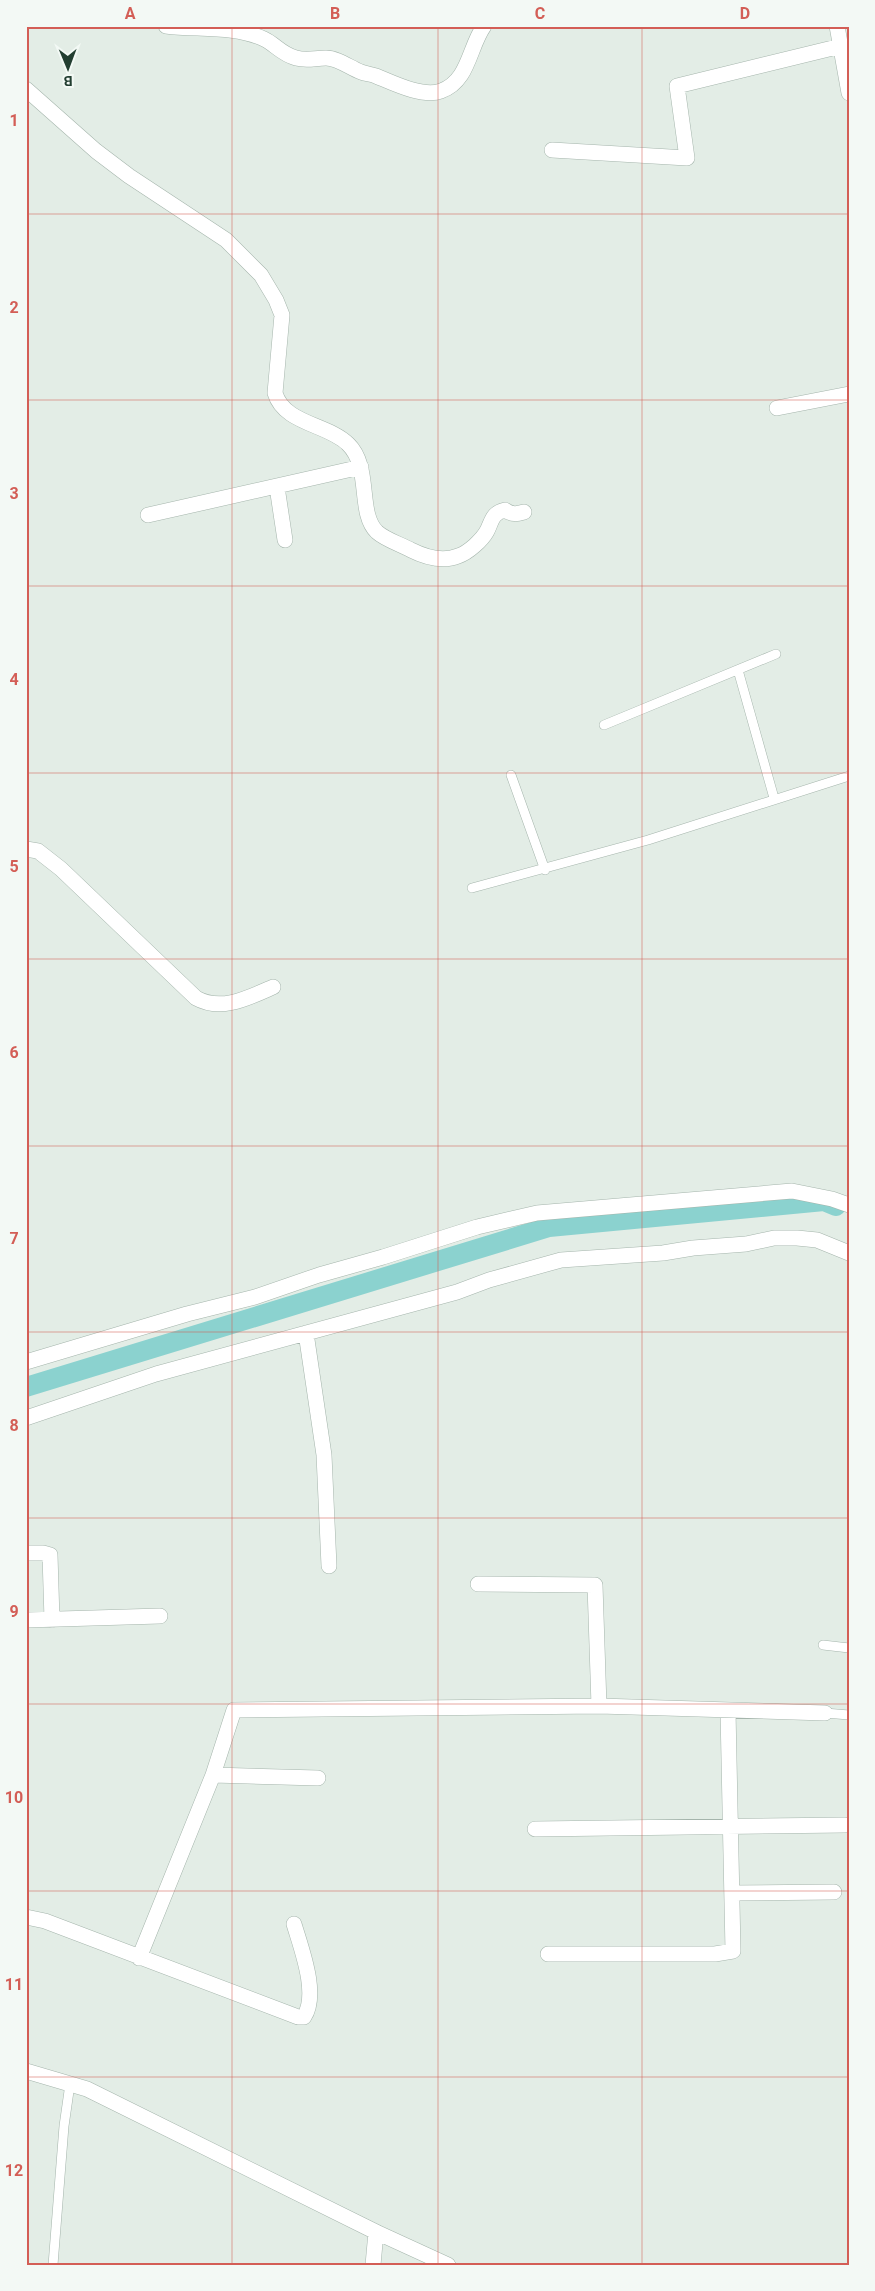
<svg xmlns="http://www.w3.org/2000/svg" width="875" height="2291" font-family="Roboto,sans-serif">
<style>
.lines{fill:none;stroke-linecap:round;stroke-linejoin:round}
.canal{stroke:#8bd2cf;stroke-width:20}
.service-casing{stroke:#a5b5ac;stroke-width:10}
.minor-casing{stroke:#a5b5ac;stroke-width:16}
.service{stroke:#fff;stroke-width:9}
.minor{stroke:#fff;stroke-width:15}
.grid{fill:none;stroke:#d35e56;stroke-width:1;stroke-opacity:0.55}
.neatline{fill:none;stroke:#d35e56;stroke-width:2}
.grid-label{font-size:16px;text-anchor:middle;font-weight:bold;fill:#d35e56}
</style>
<rect width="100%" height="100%" fill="#e3ede6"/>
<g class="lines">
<path class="canal" d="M26,1387L549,1227L824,1201L836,1206"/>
<g class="service-casing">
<path id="service" d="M738,670L774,798
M604,725L776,654
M511,775L545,870
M472,888L648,840L849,776
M823,1645L849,1648
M825,1713L849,1715
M53,2265L64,2126L70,2084"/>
</g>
<g class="minor-casing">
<path id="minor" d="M166,26C197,30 234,25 264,39C275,44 281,54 296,58C307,61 315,58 326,58C338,58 350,68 361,72C366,74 371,74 376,76C393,83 423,98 441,91C469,81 469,47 484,26
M837,26L849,93
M26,89L96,151L129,176L226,240L261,275L276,300L282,315L275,393C284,424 328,424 348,444C372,467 357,513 377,532C386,540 400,544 411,550C425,557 443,562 458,556C468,553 482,540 487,531C492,521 492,513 505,510C512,515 517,514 524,512
M552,150L687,158L677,86L841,46
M777,408L849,394
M277,487L285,540
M148,515L361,467
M26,849L38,851L61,869L196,998C221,1012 248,998 273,987
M306,1333L324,1455L329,1566
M26,1362L187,1314L255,1297L319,1275L383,1257L477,1227L537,1213L792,1191L832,1199L849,1205
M26,1418L156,1374L457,1292L489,1280L561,1260L663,1253L693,1248L746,1244L774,1238H797L817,1240L849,1253
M26,1553H43L50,1555L52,1620
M478,1584L595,1585L599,1706
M26,1620L160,1616
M213,1775L318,1778
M535,1829L845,1825
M732,1893L834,1892
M26,1917L45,1921L298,2017H304C319,1994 301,1948 294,1924
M548,1954H715L733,1951L728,1711
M139,1958L213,1775L234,1710L599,1706L825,1713
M26,2071L87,2089L376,2232L448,2265
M373,2265L376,2232"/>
</g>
<use href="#service" class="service"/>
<use href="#minor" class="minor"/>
</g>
<path class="grid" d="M232,26V2265M438,26V2265M642,26V2265M26,214H849M26,400H849M26,586H849M26,773H849M26,959H849M26,1146H849M26,1332H849M26,1518H849M26,1704H849M26,1891H849M26,2077H849"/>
<rect width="875" height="2291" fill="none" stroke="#f3f9f5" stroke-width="55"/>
<g transform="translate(68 68) rotate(179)" stroke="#f3f9f5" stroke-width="4" paint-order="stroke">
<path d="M0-4L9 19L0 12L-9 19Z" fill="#223e31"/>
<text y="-8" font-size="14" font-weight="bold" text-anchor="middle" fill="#223e31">B</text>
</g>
<rect x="28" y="28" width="820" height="2236" class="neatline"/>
<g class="grid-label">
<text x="130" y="19">A</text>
<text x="335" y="19">B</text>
<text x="540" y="19">C</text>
<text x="745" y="19">D</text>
<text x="14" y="126">1</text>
<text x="14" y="313">2</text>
<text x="14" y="499">3</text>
<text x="14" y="685">4</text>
<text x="14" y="872">5</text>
<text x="14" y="1058">6</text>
<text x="14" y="1244">7</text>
<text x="14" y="1431">8</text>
<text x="14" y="1617">9</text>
<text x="14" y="1803">10</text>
<text x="14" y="1990">11</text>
<text x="14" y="2176">12</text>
</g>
</svg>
